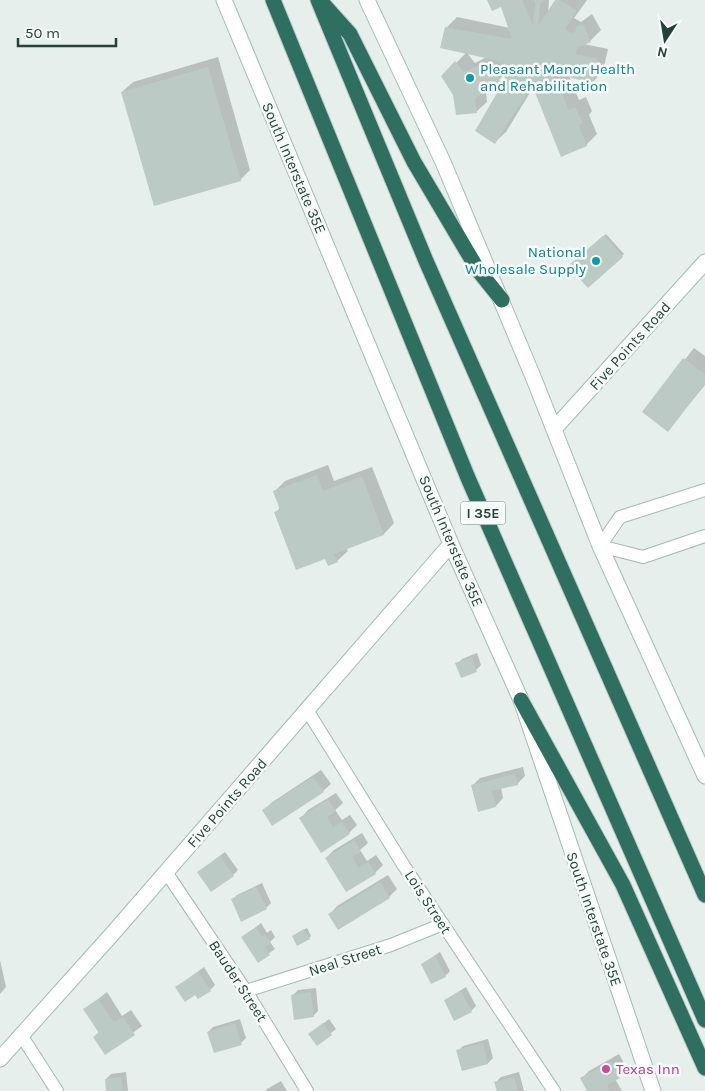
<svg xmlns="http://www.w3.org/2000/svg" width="705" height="1091" font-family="Karla,sans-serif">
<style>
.shadow{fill:#0003;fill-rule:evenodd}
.building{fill:#bbcac4}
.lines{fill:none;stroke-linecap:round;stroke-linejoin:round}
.street-casing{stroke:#a8b8b2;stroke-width:14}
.secondary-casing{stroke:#a4bbb3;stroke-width:17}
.highway-casing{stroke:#c2cac8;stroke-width:17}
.street{stroke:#fff;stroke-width:12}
.secondary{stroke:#fff;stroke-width:15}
.highway{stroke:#2f6f62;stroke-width:15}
.culture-dot{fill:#0f9aa8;stroke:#f7fbf9;stroke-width:2}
.hotel-dot{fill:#d1479c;stroke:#f7fbf9;stroke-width:2}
.labels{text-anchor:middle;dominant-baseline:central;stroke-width:5;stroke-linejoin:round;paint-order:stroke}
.shield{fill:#f7fbf9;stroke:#637a73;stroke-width:1}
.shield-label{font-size:14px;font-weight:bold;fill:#24423a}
.culture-label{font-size:15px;fill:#0d838f;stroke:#f7fbf9;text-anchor:start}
.street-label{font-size:15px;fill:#24423a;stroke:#f7fbf9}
.hotel-label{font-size:15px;fill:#b23c85;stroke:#f7fbf9;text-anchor:start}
</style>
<rect width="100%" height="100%" fill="#e6efeb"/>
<path class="shadow" d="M489,0H549L548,13L557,0H587L574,18L581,22L592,14L601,30L590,41L584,44L608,49L603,71L593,82L569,76L579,100L586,97L592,111L589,115L597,134L586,145L534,86L506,132L495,142L507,79L505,74L486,91L487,102L476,112L454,95L443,76L466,53L447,27L457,17L510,28L501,5ZM467,53L487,57L475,63Z
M218,57L250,170L240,180L122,92L133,82Z
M606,234L624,254L588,286L570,266Z
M694,348L705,356V385L668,430L644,412Z
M328,465L334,481L372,467L394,523L384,534L346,548L348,551L337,561L326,558L275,513L280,508L274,492L285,481Z
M477,653L481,665L476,670L457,664L462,659Z
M523,767L525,776L517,784L501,788L503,798L496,806L473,785L480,778Z
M321,770L331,784L323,791L263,811L271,803Z
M336,793L343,803L335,810L342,820L350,815L357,825L349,833L301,818L308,810Z
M362,833L368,843L360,850L367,861L376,855L383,865L375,873L326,858L334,850Z
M225,852L238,870L233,875L198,872Z
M388,875L397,889L389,897L330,914L337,906Z
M262,883L271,903L266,908L232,900L237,895Z
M261,923L267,933L271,930L275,937L270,942L275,949L258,961L243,937Z
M307,928L311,936L309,938L296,934Z
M440,952L450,971L445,976L422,964Z
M0,960L6,987L0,994Z
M204,967L215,985L210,990L195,993L177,987Z
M466,987L476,1006L471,1011L445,1000Z
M316,988L318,1011L313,1016L293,995L298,990Z
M107,992L122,1016L131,1010L142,1026L106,1053L94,1037L99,1032L84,1010Z
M240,1019L246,1038L241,1043L208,1032L213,1027Z
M329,1019L336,1029L317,1044L310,1034Z
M488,1039L493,1058L488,1063L463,1070L458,1051L463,1046Z
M619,1054L627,1069L615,1079L622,1091H589L582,1078L589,1071Z
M126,1072L128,1091H108L106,1079L111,1074Z
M519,1072L524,1091H498L496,1082L501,1077Z
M281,1081L287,1091H266L267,1089Z"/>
<path class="building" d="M487,0H522L533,25L535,3L533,0H545L540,4L538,26L555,0H560L577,11L565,29L571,33L576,31L575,27L582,24L585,28L591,42L577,48L576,54L598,59L593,83L556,74L554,76L569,110L575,107L583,123L579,125L587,146L561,157L532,85L495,144L475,131L505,79L504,73L498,76L500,82L491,86L492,89L475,98L477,113L456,115L453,95L441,76L455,61L464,72L482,64L484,69L492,65L494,70L501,67L499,61L440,48L445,27L512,39L501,7L492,11Z
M208,67L241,181L154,206L121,92Z
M604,235L623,257L588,288L568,266Z
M683,358L705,374V384L668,432L642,412Z
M317,475L323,491L362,476L384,535L334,554L338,562L328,566L325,559L296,570L274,512L280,510L273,491Z
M472,657L477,672L461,678L455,663Z
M515,774L518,785L492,791L496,807L478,812L471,785Z
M313,777L324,792L272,826L262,810Z
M328,799L336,811L327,817L333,827L342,822L350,834L321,853L299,818Z
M354,840L361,852L352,857L359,868L368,862L376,874L346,892L325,858Z
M220,856L234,876L211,892L197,872Z
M380,882L390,898L338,930L328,914Z
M256,887L267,909L241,922L231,899Z
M256,927L262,937L265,934L271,943L265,947L270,955L258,963L241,937Z
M304,929L310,939L297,946L292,936Z
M435,956L446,977L431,984L421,964Z
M198,972L211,991L198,999L195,995L185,1002L175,987Z
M461,991L472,1012L454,1021L444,1000Z
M311,992L314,1017L294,1020L291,995Z
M98,999L114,1022L123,1017L135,1035L105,1055L93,1037L99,1033L83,1009Z
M235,1023L242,1045L214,1053L207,1032Z
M323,1023L332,1035L317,1046L308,1034Z
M483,1043L488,1064L462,1071L456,1050Z
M611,1061L620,1078L607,1085L610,1091H587L580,1078Z
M121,1077L123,1091H106L105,1079Z
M514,1077L518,1091H497L494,1082Z"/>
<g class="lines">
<g class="street-casing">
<path id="street" d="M705,490L620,517L600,546L643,557L705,536
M307,710L404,866L554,1091
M166,872L246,991L307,1091
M246,991L391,945L443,924
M21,1035L57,1091"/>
</g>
<g class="secondary-casing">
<path id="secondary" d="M224,0L451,544L521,700L653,1091
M367,0L443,162L534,379L600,546L705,776
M554,429L705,262
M0,1059L114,932L451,544"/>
</g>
<g class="highway-casing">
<path id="highway" d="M273,0L468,478L705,1020
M318,0L426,261L705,895
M324,5L350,34L414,162L478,270L502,300
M521,700L623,885L705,1068"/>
</g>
<use href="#street" class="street"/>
<use href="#secondary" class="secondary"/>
<use href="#highway" class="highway"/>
</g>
<g class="culture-dot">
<circle cx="470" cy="78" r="5"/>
<circle cx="596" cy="261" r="5"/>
</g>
<circle class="hotel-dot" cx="606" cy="1069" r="5"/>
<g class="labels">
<rect class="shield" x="460.5" y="501.5" width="45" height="23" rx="4"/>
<g class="shield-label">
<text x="483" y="513">I 35E</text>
</g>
<g class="culture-label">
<text x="480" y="69">Pleasant Manor Health<tspan x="480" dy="17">and Rehabilitation</tspan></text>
<text x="586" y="252" text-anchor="end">National<tspan x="586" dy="17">Wholesale Supply</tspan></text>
</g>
<g class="street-label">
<text transform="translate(294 168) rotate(67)">South Interstate 35E</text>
<text transform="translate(630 346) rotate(-48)">Five Points Road</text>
<text transform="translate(451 541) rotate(67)">South Interstate 35E</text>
<text transform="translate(227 803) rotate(-49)">Five Points Road</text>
<text transform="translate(428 902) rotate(57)">Lois Street</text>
<text transform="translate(594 919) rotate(71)">South Interstate 35E</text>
<text transform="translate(345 960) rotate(-18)">Neal Street</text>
<text transform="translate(238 981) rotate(57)">Bauder Street</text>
</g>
<g class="hotel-label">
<text x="616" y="1069">Texas Inn</text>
</g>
</g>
<g transform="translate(665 40) rotate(192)" stroke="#f7fbf9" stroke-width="4" paint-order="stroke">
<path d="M0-4L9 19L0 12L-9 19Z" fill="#24423a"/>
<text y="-8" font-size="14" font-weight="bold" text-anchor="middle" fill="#24423a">N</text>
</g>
<path d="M18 38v8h98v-8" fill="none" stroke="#24423a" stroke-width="2.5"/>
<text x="25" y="38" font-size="15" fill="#24423a" stroke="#f7fbf9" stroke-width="4" paint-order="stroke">50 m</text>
</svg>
